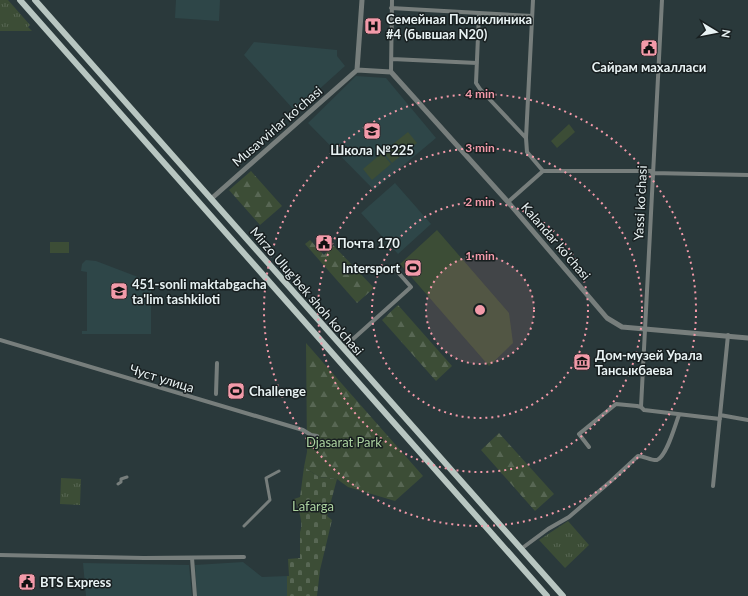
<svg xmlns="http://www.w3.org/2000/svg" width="748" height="596" viewBox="0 0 748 596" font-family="Lato,sans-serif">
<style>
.built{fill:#2e4648}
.grass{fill:url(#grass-tufts)}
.forest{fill:url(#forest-firs)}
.cemetery{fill:url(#cemetery-stones)}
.pitch{fill:#3c4d36}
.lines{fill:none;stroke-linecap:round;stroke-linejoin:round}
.pedestrian{stroke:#777e7c;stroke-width:3}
.minor{stroke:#777e7c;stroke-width:4}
.tertiary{stroke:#777e7c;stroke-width:5}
.primary{stroke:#b8c6c1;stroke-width:6}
.ring{fill:none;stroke:#f39aa9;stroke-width:2;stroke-dasharray:2 4}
.labels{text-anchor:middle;stroke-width:3;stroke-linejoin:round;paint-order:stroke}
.poi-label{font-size:13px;font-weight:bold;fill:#e8f2f3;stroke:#181f20;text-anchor:start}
.street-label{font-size:13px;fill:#e8f2f3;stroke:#181f20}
.park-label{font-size:13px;fill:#abd19f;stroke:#181f20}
.centre{fill:#f39aa9;stroke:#181f20;stroke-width:2}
.ring-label{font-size:12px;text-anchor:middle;font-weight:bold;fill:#f39aa9;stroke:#181f20;stroke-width:3;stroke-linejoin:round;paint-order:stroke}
</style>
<defs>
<pattern id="grass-tufts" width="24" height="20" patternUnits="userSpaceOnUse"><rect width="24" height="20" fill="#3c4d36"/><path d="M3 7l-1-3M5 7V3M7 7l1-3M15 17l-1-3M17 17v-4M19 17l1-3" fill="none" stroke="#586754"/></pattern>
<pattern id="forest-firs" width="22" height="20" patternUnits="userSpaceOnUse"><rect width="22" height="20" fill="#3c4d36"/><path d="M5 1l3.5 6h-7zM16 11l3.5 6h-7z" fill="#586754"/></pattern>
<pattern id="cemetery-stones" width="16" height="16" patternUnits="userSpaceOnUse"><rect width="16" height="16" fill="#3c4d36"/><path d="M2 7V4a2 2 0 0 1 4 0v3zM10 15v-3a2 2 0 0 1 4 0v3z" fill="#586754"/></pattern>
</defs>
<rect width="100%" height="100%" fill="#2a393b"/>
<!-- built -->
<path class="built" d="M176 0H220L219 21 175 18Z
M254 42 337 50V56L345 66 295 111 244 55Z
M356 76 386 78 436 138 374 190 308 123Z
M395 183 431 224 398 254 361 213Z
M86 260 96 261 151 282V334H82V331H87V272L81 271 82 264Z
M243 562 262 577 287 576V596H197L195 565Z
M83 563 189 565 192 596H86Z"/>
<!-- grass -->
<path class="grass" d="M0 0H8L30 25 28 27 32 31H0Z
M61 478 81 479 80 505 60 504Z
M568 521 589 545 565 568 539 540Z"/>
<!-- forest -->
<path class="forest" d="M251 171 282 206 260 225 229 190Z
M310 240 324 255 333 245 374 288 357 303 305 244Z
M398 305 452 366 436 381 382 320Z
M306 343 423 476 395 501 348 487 337 479 319 477 304 467 307 452Z
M499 433 554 494 535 511 481 450Z"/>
<!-- cemetery -->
<path class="cemetery" d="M304 467 319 477 337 479 327 516 332 520 320 570 317 596H287V576H289L288 559 300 558V532C304 523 298 507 294 499L300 497Z"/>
<!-- pitch -->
<path class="pitch" d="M569 124 575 132 557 148 551 141Z
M408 132 417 143 392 163 383 152Z
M382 153 391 164 372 180 363 169Z
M437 230 509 313 513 343 489 366 400 264Z
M50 242H69V253H50Z"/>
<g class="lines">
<!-- pedestrian -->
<path class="pedestrian" d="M118 484 121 482V479L127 477
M244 526 270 500 266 478 279 471"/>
<!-- minor -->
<path class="minor" d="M533 0 526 138 527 152 543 171
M391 8 532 16
M479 13 476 83 480 89 526 138
M392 59 477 63
M391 72 392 0
M543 171H652
M652 173 748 175
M508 202 543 171
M0 340 303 430 311 435 317 436
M343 348 411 287 396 270
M216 394 217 363
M641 407 662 0
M720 415 748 420
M589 447 579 434 616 404 637 406 641 407 644 410 720 419
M713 486 728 335
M521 549 548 529 569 517 611 481 638 456C644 456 652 461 657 460 667 456 675 425 679 415
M0 555 144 558 244 557
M192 558 195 596"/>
<!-- tertiary -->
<path class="tertiary" d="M357 70 391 72 508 202 607 318 622 327 748 338
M357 70 362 0
M211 199 357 70"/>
<!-- primary -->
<path class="primary" d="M20 0 547 596
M35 0 563 596"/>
</g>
<!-- distance rings -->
<circle cx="480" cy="310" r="54" fill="#f39aa9" fill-opacity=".12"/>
<g class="ring">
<circle cx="480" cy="310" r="54"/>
<circle cx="480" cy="310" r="108"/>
<circle cx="480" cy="310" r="162"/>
<circle cx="480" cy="310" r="216"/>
</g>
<!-- icons -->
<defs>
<symbol id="hospital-square" viewBox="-11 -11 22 22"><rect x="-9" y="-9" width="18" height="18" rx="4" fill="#f39aa9" stroke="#181f20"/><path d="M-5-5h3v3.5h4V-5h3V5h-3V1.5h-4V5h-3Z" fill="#111"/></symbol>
<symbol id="civic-square" viewBox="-11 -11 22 22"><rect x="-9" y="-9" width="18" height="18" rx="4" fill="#f39aa9" stroke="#181f20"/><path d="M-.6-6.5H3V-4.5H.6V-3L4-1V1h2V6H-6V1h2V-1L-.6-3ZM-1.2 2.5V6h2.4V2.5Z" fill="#111"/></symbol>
<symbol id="school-square" viewBox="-11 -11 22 22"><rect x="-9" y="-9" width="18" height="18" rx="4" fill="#f39aa9" stroke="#181f20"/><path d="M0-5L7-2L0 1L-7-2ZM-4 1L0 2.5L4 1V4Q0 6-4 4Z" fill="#111"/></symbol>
<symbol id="stadium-square" viewBox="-11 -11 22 22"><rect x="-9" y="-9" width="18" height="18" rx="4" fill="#f39aa9" stroke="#181f20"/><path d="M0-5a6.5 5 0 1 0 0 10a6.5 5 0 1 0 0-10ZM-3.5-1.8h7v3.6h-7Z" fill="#111"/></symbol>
<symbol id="museum-square" viewBox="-11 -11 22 22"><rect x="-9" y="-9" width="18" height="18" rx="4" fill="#f39aa9" stroke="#181f20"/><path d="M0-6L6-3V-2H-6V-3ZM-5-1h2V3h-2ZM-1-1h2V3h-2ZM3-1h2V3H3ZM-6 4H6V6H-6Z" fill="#111"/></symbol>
</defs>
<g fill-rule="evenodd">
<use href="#hospital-square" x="363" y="16" width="20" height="20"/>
<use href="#civic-square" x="639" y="38" width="20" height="20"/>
<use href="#school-square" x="362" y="121" width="20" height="20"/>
<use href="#civic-square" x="314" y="233" width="20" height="20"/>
<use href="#stadium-square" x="403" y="258" width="20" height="20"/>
<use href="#school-square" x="109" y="281" width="20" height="20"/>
<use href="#museum-square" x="572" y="352" width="20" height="20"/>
<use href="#stadium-square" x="226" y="381" width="20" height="20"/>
<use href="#civic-square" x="17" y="572" width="20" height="20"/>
</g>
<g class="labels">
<!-- poi labels -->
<g class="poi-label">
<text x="386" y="24">Семейная Поликлиника<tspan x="386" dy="15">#4 (бывшая N20)</tspan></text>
<text x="649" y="72" text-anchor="middle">Сайрам махалласи</text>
<text x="372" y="155" text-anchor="middle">Школа №225</text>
<text x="337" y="248">Почта 170</text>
<text x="400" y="273" text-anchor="end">Intersport</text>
<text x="132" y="289">451-sonli maktabgacha<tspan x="132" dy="15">ta'lim tashkiloti</tspan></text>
<text x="595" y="360">Дом-музей Урала<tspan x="595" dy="15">Тансыкбаева</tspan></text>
<text x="249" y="396">Challenge</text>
<text x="40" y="587">BTS Express</text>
</g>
<!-- street labels -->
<g class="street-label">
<text transform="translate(277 126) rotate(-41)" y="5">Musavvirlar ko'chasi</text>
<text transform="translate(640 203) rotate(-87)" y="5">Yassi ko'chasi</text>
<text transform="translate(556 241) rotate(49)" y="5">Kalandar ko'chasi</text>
<text transform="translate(307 291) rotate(49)" y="5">Mirzo Ulug'bek shoh ko'chasi</text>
<text transform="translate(162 378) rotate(17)" y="5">Чуст улица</text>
</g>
<!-- park labels -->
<g class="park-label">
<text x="344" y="447">Djasarat Park</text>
<text x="313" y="511">Lafarga</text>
</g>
</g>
<circle cx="480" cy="310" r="6" class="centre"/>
<g class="ring-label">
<text x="480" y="98">4 min</text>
<text x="480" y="152">3 min</text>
<text x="480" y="206">2 min</text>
<text x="480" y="260">1 min</text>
</g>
<!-- north arrow -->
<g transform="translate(716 32) rotate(100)" stroke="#181f20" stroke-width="3" paint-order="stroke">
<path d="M0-3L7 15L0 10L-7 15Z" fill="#e8f2f3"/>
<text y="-6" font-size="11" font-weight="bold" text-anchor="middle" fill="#e8f2f3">N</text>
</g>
</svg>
